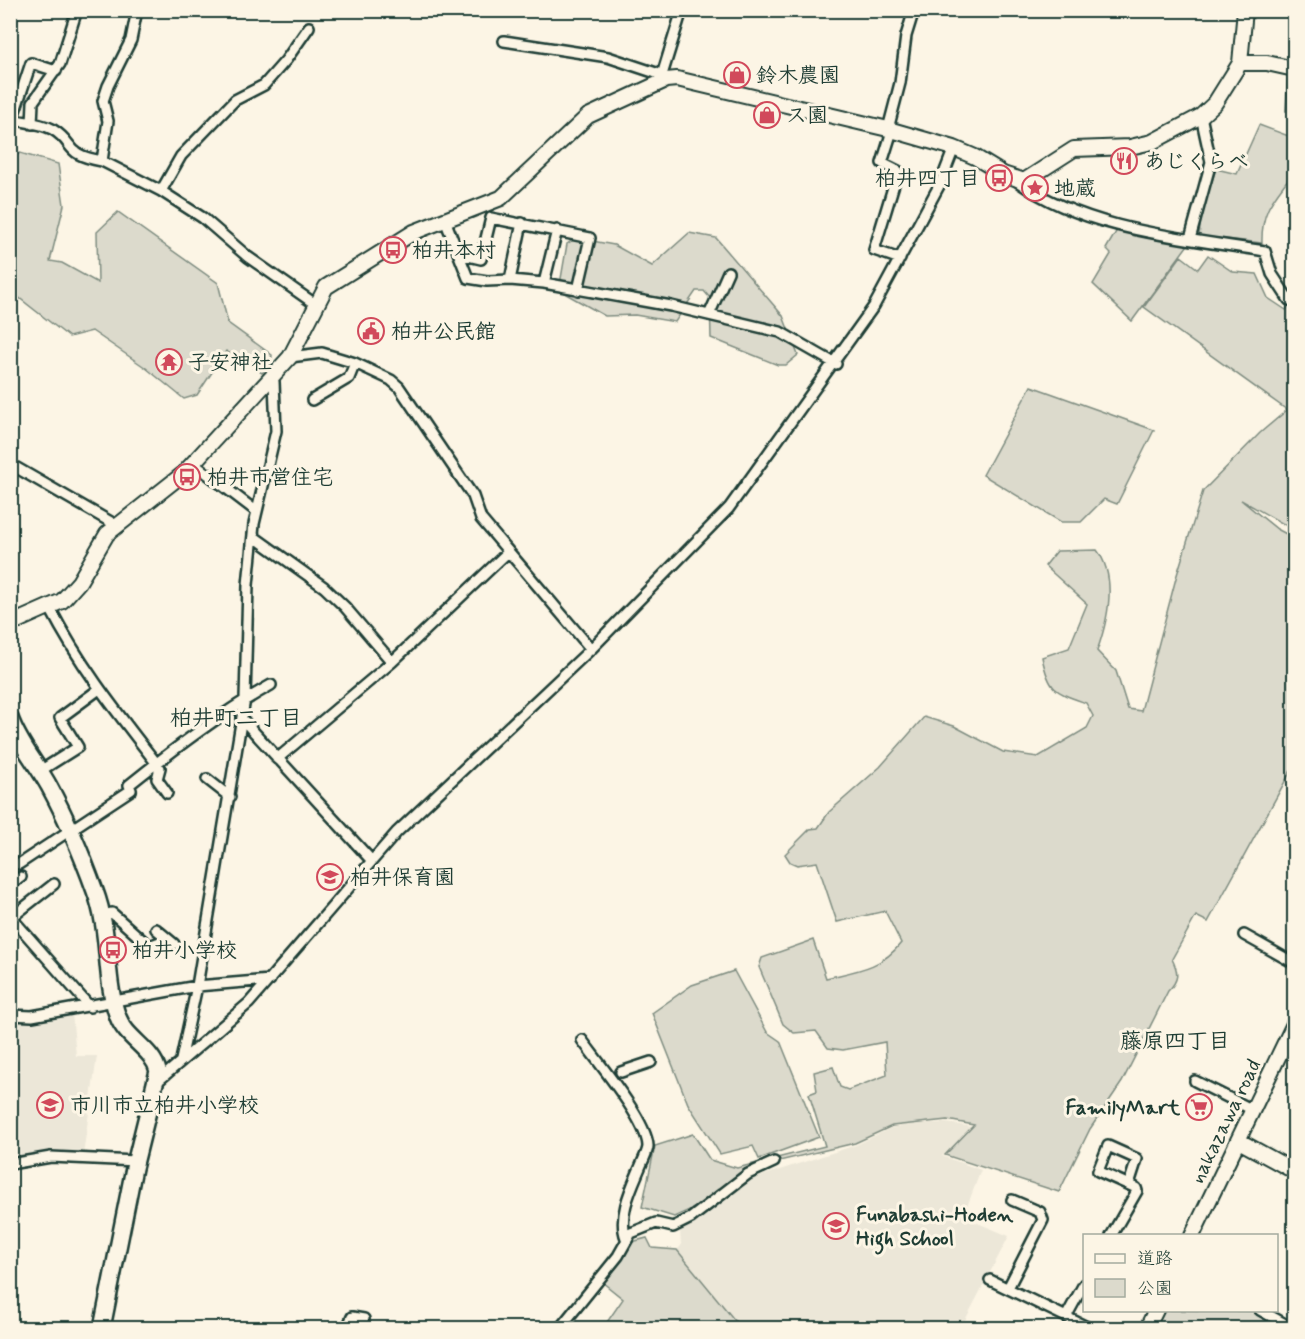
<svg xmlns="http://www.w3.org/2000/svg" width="1305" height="1339" viewBox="0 0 1305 1339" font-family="Mynerve,'Klee One',sans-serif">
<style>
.built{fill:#ece7d8}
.green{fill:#dcdacc;stroke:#7e8c80;stroke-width:1.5}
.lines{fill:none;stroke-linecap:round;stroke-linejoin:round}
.stream{stroke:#758479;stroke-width:2}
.street-casing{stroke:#1f3d34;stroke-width:14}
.secondary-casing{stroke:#1f3d34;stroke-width:18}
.primary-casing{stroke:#1f3d34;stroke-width:20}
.street{stroke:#fcf5e5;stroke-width:9}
.secondary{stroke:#fcf5e5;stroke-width:14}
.primary{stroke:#fcf5e5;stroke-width:15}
.labels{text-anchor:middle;stroke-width:6;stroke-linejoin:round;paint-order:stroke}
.poi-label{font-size:21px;font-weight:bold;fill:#1f3d34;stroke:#fcf5e5;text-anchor:start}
.street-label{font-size:21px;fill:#1f3d34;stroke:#fcf5e5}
.neighbourhood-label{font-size:22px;font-weight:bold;fill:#1f3d34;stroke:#fcf5e5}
</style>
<rect width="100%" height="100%" fill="#fcf5e5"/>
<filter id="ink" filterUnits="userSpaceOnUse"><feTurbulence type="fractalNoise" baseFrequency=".0167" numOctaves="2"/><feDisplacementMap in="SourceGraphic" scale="12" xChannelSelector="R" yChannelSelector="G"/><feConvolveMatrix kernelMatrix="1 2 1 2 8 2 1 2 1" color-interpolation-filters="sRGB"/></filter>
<g filter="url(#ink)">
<!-- built -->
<path class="built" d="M72 1013 76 1056H97L83 1155 11 1161V1019Z
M918 1123H946L974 1127 942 1156 981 1170 963 1217 1009 1236 961 1328H921L892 1323 884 1328H741L677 1250 681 1246 680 1229 696 1222 707 1210 752 1179 856 1145 891 1128Z"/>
<!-- green -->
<path class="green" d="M1259 125 1294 138V171C1275 198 1261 208 1262 243L1199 236 1202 211 1216 169 1237 174Z
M20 153 58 164 64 205 50 261 62 263 98 283 97 232 118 212 218 283 228 323 272 355 271 364 262 373 226 351 197 395 184 399 146 368 92 331 69 337 18 297 11 302V160Z
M1117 230 1190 242 1132 321 1093 284 1111 254 1106 249Z
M689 233 716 238 783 316 798 355 786 365H778L711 338 710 298 704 291H696L675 322 635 315 605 316 559 290 567 244 576 238 614 245 652 266Z
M1208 255 1233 272 1257 274 1268 298 1286 310 1289 304 1294 311V530L1241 500 1277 529 1294 538V641L1288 658 1294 661V765L1208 922 1196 916 1172 959C1179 973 1179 980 1168 991L1122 1082 1090 1129 1059 1192 945 1155 974 1125 947 1120 892 1126 855 1143 754 1167 696 1207 674 1217 642 1207 655 1146 693 1134 710 1160 737 1168 825 1146 809 1094 817 1091 814 1072 833 1067 840 1087 848 1090 887 1075 885 1042 843 1050 828 1048 816 1031 794 1033 783 1024 759 967 762 958 813 940 826 978C855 971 881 969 901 943L885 911 837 922 817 862 797 865 790 862 785 854 810 829 818 828 829 812 880 767 924 717 954 726 1003 752 1038 757 1087 728 1093 716 1086 703C1055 692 1049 691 1042 657L1069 648 1087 604 1045 566 1057 551 1097 550C1118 578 1108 620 1097 651L1116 671 1128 709 1141 711 1176 578 1203 491 1260 433 1287 410 1144 307 1181 256 1198 269Z
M1031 386 1154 430 1117 504 1104 499 1081 522H1061L983 475Z
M734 971 767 1032 780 1041 819 1137 759 1159 753 1146 720 1154 688 1104 652 1013 692 985Z
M647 1238 652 1248 677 1250 741 1328H603L623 1299 602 1282 619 1264 628 1243Z
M1165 1310 1253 1311 1285 1328H1156Z"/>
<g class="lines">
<!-- stream -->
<path class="stream" d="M1286 111 1288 74"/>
<defs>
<path id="street" d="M137 10 131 40 108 86 103 101 108 121 102 161 161 191 203 218 248 257 315 304
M504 41 608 57 662 75 666 80
M662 75 682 10
M10 119C24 122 41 123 52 129 77 144 62 154 102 161
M12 120 31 63 56 71
M32 124 33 102 60 64 77 10
M888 129 900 83 906 36 914 10
M892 131 882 163 898 171 874 250 900 259
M1017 181C1087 231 1184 238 1265 251L1272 274 1289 300
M161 191 181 156 235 100 264 85 286 60 309 27
M445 220 468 278 487 281 510 280 544 283 671 306 780 332 836 364
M1190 239 1211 162 1201 116
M460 254 481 259 491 218 590 238 578 290
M510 280 522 223
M544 283 557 230
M709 315 728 272
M290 357 322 353 355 363 391 380 399 387 473 496 481 519 591 649
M312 400 349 378 355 363
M193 463 256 511
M10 464 116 525
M253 536 324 587 345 607 392 662 277 759
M50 608C81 668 119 715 160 768L157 779 167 793
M392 662 507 553
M242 719 372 861
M40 771 78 747 60 718 98 690
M207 779 230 797
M19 864 131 790 129 785C174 749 221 713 271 685
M10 885 21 877
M103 915 112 913 149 946 168 939
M10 916 90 1007
M12 917 54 884
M156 929 174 944
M1244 935 1294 963
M10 1015 32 1016 197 986 270 980
M582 1040C598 1062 647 1121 648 1146 648 1151 644 1158 642 1163 633 1185 617 1215 626 1238
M181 1060 197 986 245 699 248 585 254 524 276 431 274 382 271 375
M621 1072 651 1062
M1195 1081 1253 1110
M157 1082 249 1003 397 832 591 649 729 508 874 306 940 184 954 148
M10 1164 51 1157 136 1161
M1111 1236 1137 1191 1136 1188 1098 1171 1108 1146 1137 1159 1129 1184
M990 1280 1089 1328
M1008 1288 1043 1220 1040 1212 1012 1200
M1260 1310 1292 1328
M1066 1317 1084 1284
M347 1328 352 1317 364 1319
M560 1328 618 1256 631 1233 656 1223 673 1227 691 1218 748 1174 774 1162"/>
<path id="secondary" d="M1240 63H1267L1294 69
M10 624 62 601 79 582 107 534 183 474 290 357 326 287 414 232 501 198 588 116 666 80 677 79 888 129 954 148 975 157 1003 174 1024 181 1074 149 1130 147 1152 142 1201 116 1215 103 1240 63 1245 10
M1239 1141 1294 1171
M1192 1236 1294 1024
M1147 1328 1156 1310"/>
<path id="primary" d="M10 718C18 742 37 764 49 786 67 819 82 855 95 891 111 933 104 979 118 1017 126 1039 153 1049 158 1071L134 1168 102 1328"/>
</defs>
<!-- street casing -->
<use href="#street" class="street-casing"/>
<!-- secondary casing -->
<use href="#secondary" class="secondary-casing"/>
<!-- primary casing -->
<use href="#primary" class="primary-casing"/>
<!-- street -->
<use href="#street" class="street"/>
<!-- secondary -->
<use href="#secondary" class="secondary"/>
<!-- primary -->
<use href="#primary" class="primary"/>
</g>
</g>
<!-- icons -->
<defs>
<symbol id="shop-ring" viewBox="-11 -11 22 22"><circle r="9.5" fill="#fcf5e5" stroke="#d1495b" stroke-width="1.5"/><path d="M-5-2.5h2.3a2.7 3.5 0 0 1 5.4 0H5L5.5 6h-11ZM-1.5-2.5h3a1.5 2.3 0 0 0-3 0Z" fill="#d1495b"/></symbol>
<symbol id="restaurant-ring" viewBox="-11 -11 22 22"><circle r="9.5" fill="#fcf5e5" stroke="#d1495b" stroke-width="1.5"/><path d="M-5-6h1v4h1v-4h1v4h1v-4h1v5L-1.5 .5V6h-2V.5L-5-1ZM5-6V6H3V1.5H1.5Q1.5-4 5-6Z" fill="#d1495b"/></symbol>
<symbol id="bus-ring" viewBox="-11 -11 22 22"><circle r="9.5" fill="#fcf5e5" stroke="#d1495b" stroke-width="1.5"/><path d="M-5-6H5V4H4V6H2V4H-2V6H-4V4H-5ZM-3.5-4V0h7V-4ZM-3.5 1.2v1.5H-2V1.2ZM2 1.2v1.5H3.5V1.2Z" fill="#d1495b"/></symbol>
<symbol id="sight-ring" viewBox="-11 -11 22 22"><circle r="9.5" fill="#fcf5e5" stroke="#d1495b" stroke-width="1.5"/><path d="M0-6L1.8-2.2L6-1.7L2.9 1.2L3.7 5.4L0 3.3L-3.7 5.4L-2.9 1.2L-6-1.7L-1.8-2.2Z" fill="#d1495b"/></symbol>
<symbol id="civic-ring" viewBox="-11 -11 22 22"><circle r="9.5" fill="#fcf5e5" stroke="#d1495b" stroke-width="1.5"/><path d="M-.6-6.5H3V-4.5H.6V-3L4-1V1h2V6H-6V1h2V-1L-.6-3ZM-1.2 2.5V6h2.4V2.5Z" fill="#d1495b"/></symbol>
<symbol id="temple-ring" viewBox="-11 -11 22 22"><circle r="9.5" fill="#fcf5e5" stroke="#d1495b" stroke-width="1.5"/><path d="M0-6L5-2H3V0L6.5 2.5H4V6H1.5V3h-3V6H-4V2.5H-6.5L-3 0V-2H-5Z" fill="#d1495b"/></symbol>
<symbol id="school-ring" viewBox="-11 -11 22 22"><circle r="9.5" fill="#fcf5e5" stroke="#d1495b" stroke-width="1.5"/><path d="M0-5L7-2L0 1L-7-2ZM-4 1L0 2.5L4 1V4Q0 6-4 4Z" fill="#d1495b"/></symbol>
<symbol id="supermarket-ring" viewBox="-11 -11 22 22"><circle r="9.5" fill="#fcf5e5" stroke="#d1495b" stroke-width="1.5"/><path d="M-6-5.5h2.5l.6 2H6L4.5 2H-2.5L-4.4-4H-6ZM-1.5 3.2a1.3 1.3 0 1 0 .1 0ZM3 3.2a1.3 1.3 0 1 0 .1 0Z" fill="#d1495b"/></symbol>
</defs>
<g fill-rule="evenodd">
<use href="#shop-ring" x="722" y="60" width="30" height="30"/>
<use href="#shop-ring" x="752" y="100" width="30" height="30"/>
<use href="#restaurant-ring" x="1109" y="146" width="30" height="30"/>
<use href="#bus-ring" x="984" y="163" width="30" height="30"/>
<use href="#sight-ring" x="1020" y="173" width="30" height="30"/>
<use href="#bus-ring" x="378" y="235" width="30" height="30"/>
<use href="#civic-ring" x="356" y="316" width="30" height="30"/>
<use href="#temple-ring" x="154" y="347" width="30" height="30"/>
<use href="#bus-ring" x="172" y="462" width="30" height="30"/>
<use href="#school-ring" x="315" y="862" width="30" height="30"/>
<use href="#bus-ring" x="98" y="935" width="30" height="30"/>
<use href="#school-ring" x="35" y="1090" width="30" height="30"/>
<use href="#supermarket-ring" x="1184" y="1092" width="30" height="30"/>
<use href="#school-ring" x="821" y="1211" width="30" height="30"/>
</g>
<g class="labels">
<!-- poi labels -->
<g class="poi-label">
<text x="756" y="82">鈴木農園</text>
<text x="786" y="122">ス園</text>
<text x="1144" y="168">あじくらべ</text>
<text x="980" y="185" text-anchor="end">柏井四丁目</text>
<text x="1054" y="195">地蔵</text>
<text x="412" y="257">柏井本村</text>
<text x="391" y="338">柏井公民館</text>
<text x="188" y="369">子安神社</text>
<text x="207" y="484">柏井市営住宅</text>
<text x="350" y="884">柏井保育園</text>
<text x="132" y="957">柏井小学校</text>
<text x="70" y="1112">市川市立柏井小学校</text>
<text x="1180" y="1114" text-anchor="end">FamilyMart</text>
<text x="856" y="1221">Funabashi-Hoden<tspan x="856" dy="24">High School</tspan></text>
</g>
<!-- street labels -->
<g class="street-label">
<text transform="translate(1225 1121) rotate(-64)" y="7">nakazawa road</text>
</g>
<!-- neighbourhood labels -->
<g class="neighbourhood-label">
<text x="236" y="725">柏井町二丁目</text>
<text x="1175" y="1048">藤原四丁目</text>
</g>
</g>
<!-- margin -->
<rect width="1305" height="1339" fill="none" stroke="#fcf5e5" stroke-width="36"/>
<rect x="18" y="18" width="1269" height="1303" fill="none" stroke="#1f3d34" stroke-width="2" filter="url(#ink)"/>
<!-- legend -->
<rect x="1083" y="1234" width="195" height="78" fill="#fcf5e5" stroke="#a4ab9e" stroke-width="1.5"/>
<rect x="1095" y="1254" width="30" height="9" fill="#fcf5e5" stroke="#a4ab9e" stroke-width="1.5"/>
<text x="1137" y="1264" font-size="18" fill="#1f3d34">道路</text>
<rect x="1095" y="1279" width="30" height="18" fill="#dcdacc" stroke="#a4ab9e" stroke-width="1.5"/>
<text x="1137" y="1294" font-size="18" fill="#1f3d34">公園</text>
</svg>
